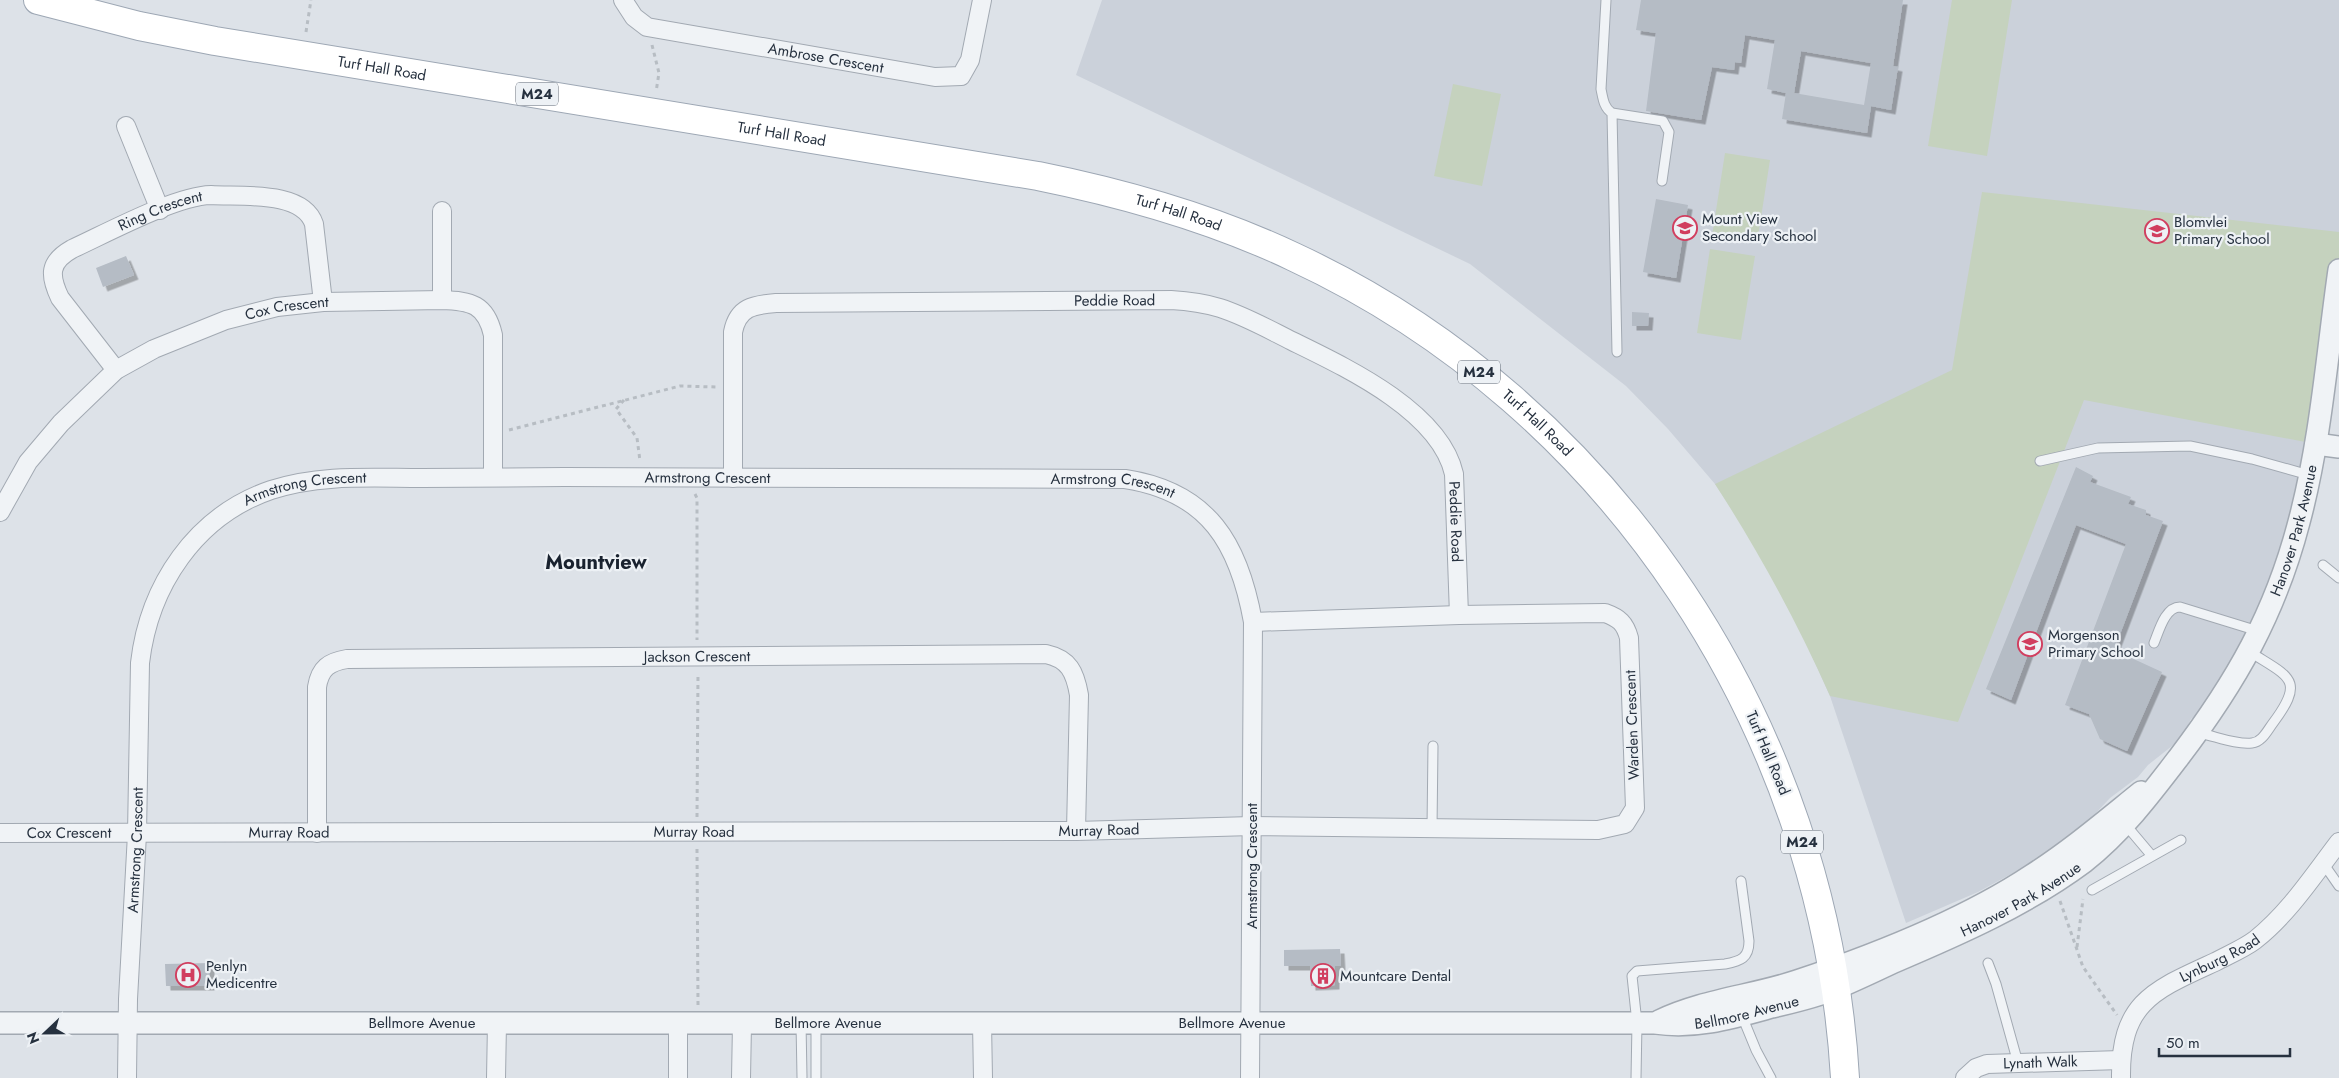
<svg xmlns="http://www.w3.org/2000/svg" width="2339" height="1078" viewBox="0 0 2339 1078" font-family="Jost,sans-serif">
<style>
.built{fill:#cbd1da}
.green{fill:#c5d2be}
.building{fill:#b5bcc5;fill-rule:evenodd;filter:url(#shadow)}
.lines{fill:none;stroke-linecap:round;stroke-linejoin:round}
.service-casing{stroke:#a2a9b2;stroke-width:11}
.minor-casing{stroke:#a2a9b2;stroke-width:20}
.tertiary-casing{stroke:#a2a9b2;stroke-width:24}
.primary-casing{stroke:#9da7b4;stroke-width:30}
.path{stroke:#b7bdc3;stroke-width:3;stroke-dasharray:4 4;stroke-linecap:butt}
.service{stroke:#f0f3f6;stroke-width:9}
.minor{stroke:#f0f3f6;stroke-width:18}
.tertiary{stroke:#f0f3f6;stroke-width:21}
.primary{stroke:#fff;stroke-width:28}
.labels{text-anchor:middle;stroke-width:4.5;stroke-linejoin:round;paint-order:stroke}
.shield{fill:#edf1f5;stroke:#626b76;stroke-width:1}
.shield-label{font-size:14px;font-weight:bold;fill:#26313f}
.street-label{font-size:15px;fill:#26313f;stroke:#edf1f5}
.poi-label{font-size:15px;fill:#26313f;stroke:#edf1f5;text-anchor:start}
.district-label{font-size:20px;font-weight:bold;fill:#19222f;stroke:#edf1f5}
</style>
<defs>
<filter id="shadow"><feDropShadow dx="4.5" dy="4.5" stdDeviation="0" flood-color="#0004"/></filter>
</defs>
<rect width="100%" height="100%" fill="#dde2e8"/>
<!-- built -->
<path class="built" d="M1102 0H2339V270L2284 574 2210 704 2191 719 2184 734 2172 746 2148 765 2138 777 2110 798 2079 831 2046 855 1978 892 1906 923 1830 696 1803 636 1750 537 1715 484 1668 429 1626 386 1470 264 1076 75Z"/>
<!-- green -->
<path class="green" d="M1952 0H2012L1987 156 1928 146Z
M1453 84 1501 94 1482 186 1434 176Z
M1725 153 1770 160 1757 243 1712 236Z
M1982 192 2339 232V271L2316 444 2084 400 1958 722 1830 696C1797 622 1759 552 1715 484L1952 370Z
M1710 249 1755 256 1741 340 1697 333Z"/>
<!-- building -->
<path class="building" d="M1641 0H1903L1893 66 1898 67 1891 110 1871 106 1867 133 1782 119 1786 93 1767 89 1775 40 1745 35 1741 63 1735 62 1734 70 1712 67 1701 120 1646 111 1656 33 1636 30ZM1801 51 1871 63 1864 105 1794 93Z
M1656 199 1688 205 1676 278 1643 272Z
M126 256 134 275 103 287 96 268Z
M1632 312 1649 313 1648 326H1632Z
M2076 467 2093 476 2090 482 2131 497 2128 504 2146 510V515L2163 521 2114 650 2162 672 2127 751 2100 739 2089 714 2065 705 2126 544 2076 525 2011 700 1986 689Z
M1340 949 1341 966H1335V985L1311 986 1310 966H1284V950Z
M210 963V986H166L165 964Z"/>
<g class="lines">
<defs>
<path id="service" d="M1606 0 1601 89C1603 99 1604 108 1612 113L1663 121 1669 132 1662 181
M1612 113 1617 352
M2040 461 2098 448 2190 446 2252 459 2309 475
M2323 565 2339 578
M2154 643C2159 631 2165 607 2180 607L2258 631
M2199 733C2215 736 2236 745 2252 743 2262 742 2267 731 2273 723 2306 679 2289 677 2250 652
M2125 824 2152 856
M1432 828 1433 746
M2323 863 2339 886
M2092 890 2181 840
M1988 963 1996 984 2018 1063
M1742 1016 1756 1050 1771 1078
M801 1023 802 1077
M816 1023V1078
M1636 1078 1637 1023 1632 976 1637 971 1725 964C1741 961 1749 958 1749 941L1741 881"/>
<g id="minor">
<path id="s1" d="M623 0 634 17 647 27 935 77 961 76 970 60 982 0"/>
<path d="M126 126 160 210"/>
<path d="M442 300V211"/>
<path id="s2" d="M116 370 60 298C49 275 49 262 72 249 107 233 175 196 211 195 241 197 303 190 314 224L323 302"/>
<path id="s3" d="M733 478V332C738 307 753 305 776 303L1171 300C1188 301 1204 303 1220 308 1245 316 1268 329 1292 341 1345 367 1440 411 1454 474L1459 615"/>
<path id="s4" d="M0 512 28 462 61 423 116 370 154 349 226 320 277 307 323 302 442 300C471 301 486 304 493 335V476"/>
<path id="s5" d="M0 833 1076 831 1252 826 1598 830 1625 824 1635 808 1629 638C1625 623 1619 618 1605 613L1459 615 1253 622"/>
<path id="s6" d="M317 833V687C320 668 329 662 347 659L1046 654C1069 659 1075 672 1079 695L1076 831"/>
<path d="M982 1023 983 1078"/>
<path id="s7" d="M127 1078 128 999 137 834 140 663C149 586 195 516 271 490 320 474 371 478 422 478 469 478 516 477 564 477 751 478 938 479 1125 479 1209 492 1239 544 1253 622L1250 1078"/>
<path d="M496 1078 497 1023"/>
<path d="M678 1078V1024"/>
<path d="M741 1078 742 1024"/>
<path id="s8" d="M1965 1078 1976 1068 1987 1064 2121 1060"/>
<path id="s9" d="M2121 1078C2120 1002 2154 990 2215 962 2228 955 2243 949 2255 940 2289 913 2313 876 2339 842"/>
</g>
<g id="tertiary">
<path d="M2316 444 2339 447"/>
<path d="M1659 1021C1702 1000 1752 996 1797 981 1875 955 1964 920 2032 875 2071 850 2105 821 2141 792"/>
<path id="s10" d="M0 1023H1655C1696 1029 1732 1018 1772 1007 1793 1002 1816 997 1837 988 1856 980 1875 971 1894 962 1960 934 2026 905 2084 862 2122 832 2150 795 2179 757 2236 682 2275 614 2299 522 2321 440 2327 354 2339 270"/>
</g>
<g id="primary">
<path id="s11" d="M38 0 139 26 215 41 1038 176C1127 194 1212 218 1294 257 1613 405 1825 729 1845 1078"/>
</g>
</defs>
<!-- service casing -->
<use href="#service" class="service-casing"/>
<!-- minor casing -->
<use href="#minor" class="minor-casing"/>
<!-- tertiary casing -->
<use href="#tertiary" class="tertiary-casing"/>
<!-- primary casing -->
<use href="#primary" class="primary-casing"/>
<!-- path -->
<path class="path" d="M306 32 311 0
M652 45 659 73 656 92
M624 400 616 409 637 438 640 461
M509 430 680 386 717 387
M695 494 697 498V640
M697 817 698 673
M697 849 698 1005
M2060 901 2083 967 2117 1015
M2077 947 2083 899"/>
<!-- service -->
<use href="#service" class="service"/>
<!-- minor -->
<use href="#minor" class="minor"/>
<!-- tertiary -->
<use href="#tertiary" class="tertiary"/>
<!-- primary -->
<use href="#primary" class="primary"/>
</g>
<!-- icons -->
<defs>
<symbol id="school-ring" viewBox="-11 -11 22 22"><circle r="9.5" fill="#edf1f5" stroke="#d13e5f" stroke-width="1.5"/><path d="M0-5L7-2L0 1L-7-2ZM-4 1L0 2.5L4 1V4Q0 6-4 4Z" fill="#d13e5f"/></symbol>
<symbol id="hospital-ring" viewBox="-11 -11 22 22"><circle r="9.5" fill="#edf1f5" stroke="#d13e5f" stroke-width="1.5"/><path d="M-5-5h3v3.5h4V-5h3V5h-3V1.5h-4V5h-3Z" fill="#d13e5f"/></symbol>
<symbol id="building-ring" viewBox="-11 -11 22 22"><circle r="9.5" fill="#edf1f5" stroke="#d13e5f" stroke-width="1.5"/><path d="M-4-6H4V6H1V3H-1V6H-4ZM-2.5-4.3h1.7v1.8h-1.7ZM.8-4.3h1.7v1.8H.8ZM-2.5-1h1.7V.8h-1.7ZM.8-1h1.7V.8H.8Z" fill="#d13e5f"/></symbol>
</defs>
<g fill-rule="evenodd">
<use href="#school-ring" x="1671" y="214" width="28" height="28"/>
<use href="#school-ring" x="2143" y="217" width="28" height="28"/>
<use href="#school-ring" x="2016" y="630" width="28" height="28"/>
<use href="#hospital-ring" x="174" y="961" width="28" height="28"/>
<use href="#building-ring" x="1309" y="962" width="28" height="28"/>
</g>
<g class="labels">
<!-- shield labels -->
<g class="shield">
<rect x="516" y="82.5" width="42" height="23" rx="4"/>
<rect x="1458" y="360.5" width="42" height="23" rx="4"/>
<rect x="1781" y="830.5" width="42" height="23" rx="4"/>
</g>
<g class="shield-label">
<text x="537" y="99">M24</text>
<text x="1479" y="377">M24</text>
<text x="1802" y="847">M24</text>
</g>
<!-- street labels -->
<g class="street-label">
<text dy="5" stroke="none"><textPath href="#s1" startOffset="218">Ambrose Crescent</textPath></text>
<text dy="5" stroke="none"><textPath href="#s11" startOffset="351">Turf Hall Road</textPath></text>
<text dy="5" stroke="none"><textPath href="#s11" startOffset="756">Turf Hall Road</textPath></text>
<text dy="5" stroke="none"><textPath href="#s11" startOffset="1161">Turf Hall Road</textPath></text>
<text dy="5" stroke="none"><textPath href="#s2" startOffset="246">Ring Crescent</textPath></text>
<text dy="5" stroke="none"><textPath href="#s3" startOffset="542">Peddie Road</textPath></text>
<text dy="5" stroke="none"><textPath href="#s4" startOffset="368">Cox Crescent</textPath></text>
<text dy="5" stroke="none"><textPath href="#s11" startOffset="1581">Turf Hall Road</textPath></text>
<text dy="5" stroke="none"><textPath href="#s7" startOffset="1082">Armstrong Crescent</textPath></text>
<text dy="5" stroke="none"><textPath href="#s7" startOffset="1488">Armstrong Crescent</textPath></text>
<text dy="5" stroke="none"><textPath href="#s7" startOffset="678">Armstrong Crescent</textPath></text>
<text dy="5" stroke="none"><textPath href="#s3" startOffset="991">Peddie Road</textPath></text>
<text dy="5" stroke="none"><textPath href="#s10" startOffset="2518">Hanover Park Avenue</textPath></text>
<text dy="5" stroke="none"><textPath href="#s6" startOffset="541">Jackson Crescent</textPath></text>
<text transform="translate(1632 725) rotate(-92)" y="5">Warden Crescent</text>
<text transform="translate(1768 753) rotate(67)" y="5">Turf Hall Road</text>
<text dy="5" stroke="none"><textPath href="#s5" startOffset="1099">Murray Road</textPath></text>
<text dy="5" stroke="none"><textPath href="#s5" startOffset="289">Murray Road</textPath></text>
<text dy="5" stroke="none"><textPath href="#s5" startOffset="694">Murray Road</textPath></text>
<text dy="5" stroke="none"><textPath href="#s5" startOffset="69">Cox Crescent</textPath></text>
<text dy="5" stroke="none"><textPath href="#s7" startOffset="228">Armstrong Crescent</textPath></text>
<text transform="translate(1252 866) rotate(-90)" y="5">Armstrong Crescent</text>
<text dy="5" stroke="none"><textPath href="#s10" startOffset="2046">Hanover Park Avenue</textPath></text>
<text dy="5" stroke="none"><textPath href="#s9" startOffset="169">Lynburg Road</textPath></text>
<text dy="5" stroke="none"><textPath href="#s10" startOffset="1748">Bellmore Avenue</textPath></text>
<text dy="5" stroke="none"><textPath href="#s10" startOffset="422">Bellmore Avenue</textPath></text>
<text dy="5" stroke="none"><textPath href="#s10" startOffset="828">Bellmore Avenue</textPath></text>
<text dy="5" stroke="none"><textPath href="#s10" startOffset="1232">Bellmore Avenue</textPath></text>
<text dy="5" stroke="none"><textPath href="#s8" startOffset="80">Lynath Walk</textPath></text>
</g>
<!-- poi labels -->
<g class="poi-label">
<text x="1702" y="224">Mount View<tspan x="1702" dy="17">Secondary School</tspan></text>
<text x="2174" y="227">Blomvlei<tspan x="2174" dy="17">Primary School</tspan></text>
<text x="2048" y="640">Morgenson<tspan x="2048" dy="17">Primary School</tspan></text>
<text x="206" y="971">Penlyn<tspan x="206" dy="17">Medicentre</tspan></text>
<text x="1340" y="981">Mountcare Dental</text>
</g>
<!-- district labels -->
<g class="district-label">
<text x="596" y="569">Mountview</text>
</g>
</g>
<!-- north arrow -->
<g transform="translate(45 1033) rotate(248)" stroke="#edf1f5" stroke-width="4" paint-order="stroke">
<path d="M0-4L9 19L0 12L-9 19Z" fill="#26313f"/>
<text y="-8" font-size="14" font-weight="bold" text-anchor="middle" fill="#26313f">N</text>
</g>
<!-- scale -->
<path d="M2159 1048v8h131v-8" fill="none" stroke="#26313f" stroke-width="2.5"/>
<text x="2166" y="1048" font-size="15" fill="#26313f" stroke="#edf1f5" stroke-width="4" paint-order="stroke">50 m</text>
</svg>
